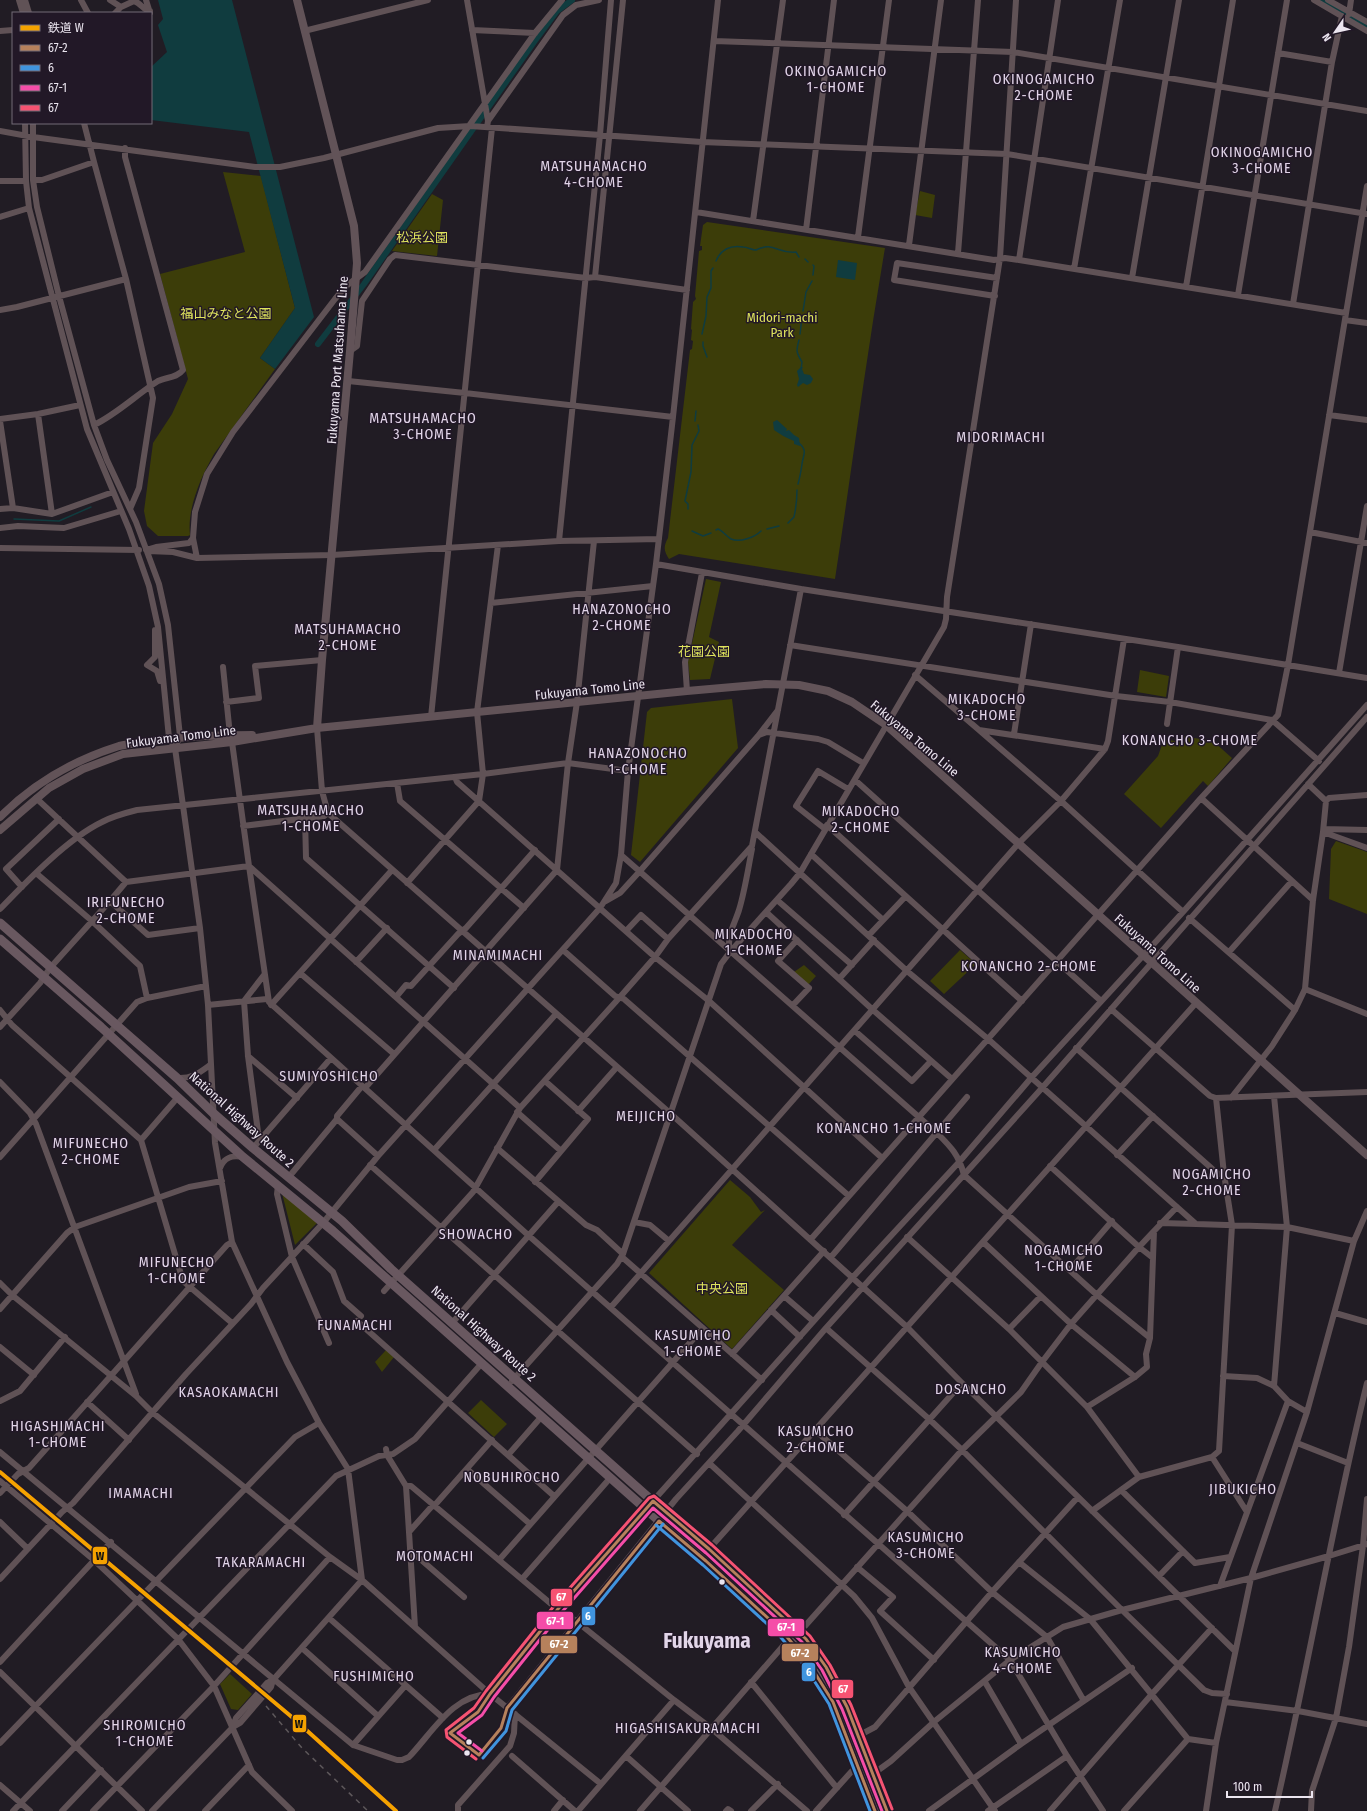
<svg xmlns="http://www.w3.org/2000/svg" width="1367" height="1811" viewBox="0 0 1367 1811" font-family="'Fira Sans Condensed','Noto Sans JP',sans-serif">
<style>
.green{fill:#3c3d09}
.water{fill:#103c3f}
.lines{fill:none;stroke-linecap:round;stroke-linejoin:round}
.stream{stroke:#103c3f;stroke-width:1.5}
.canal{stroke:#103c3f;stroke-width:6}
.minor{stroke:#605256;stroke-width:6}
.major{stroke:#625358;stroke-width:8}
.highway{stroke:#695860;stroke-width:9}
.rail{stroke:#5e585b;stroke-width:1.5;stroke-dasharray:5 5;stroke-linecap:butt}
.bus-1-casing{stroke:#221827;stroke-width:6}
.bus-2-casing{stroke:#221827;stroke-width:6}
.bus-3-casing{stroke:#221827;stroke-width:6}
.bus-4-casing{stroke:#221827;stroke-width:6}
.bus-1{stroke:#b6815c;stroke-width:3}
.bus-2{stroke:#4094de;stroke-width:3}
.bus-3{stroke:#f54da8;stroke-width:3}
.bus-4{stroke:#f65372;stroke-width:3}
.rail-1-casing{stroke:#221827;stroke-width:7}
.rail-1{stroke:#f5a200;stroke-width:4}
.bus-dot{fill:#ebe5ef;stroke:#221827;stroke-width:1.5}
.labels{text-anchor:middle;stroke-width:3;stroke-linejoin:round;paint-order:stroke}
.park-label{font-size:13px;fill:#dee35d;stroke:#221827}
.street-label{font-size:13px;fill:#ebe5ef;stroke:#221827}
.neighbourhood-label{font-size:14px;letter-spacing:1px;fill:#e2d5e9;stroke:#221827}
.town-label{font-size:21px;font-weight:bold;fill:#e2d5e9;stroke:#221827}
.line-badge{stroke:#221827;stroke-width:1.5}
.badge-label{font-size:11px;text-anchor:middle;font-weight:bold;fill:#fff}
.pale-badge-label{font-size:11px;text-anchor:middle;font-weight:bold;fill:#111}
</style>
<rect width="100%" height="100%" fill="#211c24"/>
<!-- green -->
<path class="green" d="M223 172 261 176 295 308 260 358 275 369 214 454C201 477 187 508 190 535L188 536H158L147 526 144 511 153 443 172 414 188 379 160 274 245 252Z
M920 191 935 195 932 218 915 215Z
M432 194 443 200 437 256 392 251Z
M707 222 885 248C866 358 852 468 835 579L679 554 669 559C664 551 663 547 668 538L690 350 692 349 693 341 691 340 692 330 691 329 693 302 696 299 695 296 699 251 702 250V246H700L703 225Z
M706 579 721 582 709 637 719 642 710 679 690 680 688 662Z
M1140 670 1169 676 1166 697 1137 692Z
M732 699 738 748 640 862 631 855 647 712 651 708Z
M1182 736 1213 741 1232 758 1208 786 1203 781 1161 828 1124 794 1158 756 1164 739 1180 742Z
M1336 841 1367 852V914L1329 899 1331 849Z
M960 950 976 964 944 994 930 981Z
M804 965 816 976 808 985 794 972Z
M730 1180 750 1197 761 1212 765 1210 732 1245 784 1290 732 1349 649 1273Z
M282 1193 317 1223 295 1245Z
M386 1350 394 1357 382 1372 375 1362Z
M481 1400 507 1424 494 1437 468 1413Z
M230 1674 252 1694 238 1710 231 1709 220 1684Z"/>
<!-- water -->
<path class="water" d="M158 0H232L314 317 275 369 260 358 295 308 249 132 151 120V67L167 52 158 25 163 19Z
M838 260 857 263 855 280 836 277Z
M801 367H803L802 369 804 374 810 375 813 379 811 383 807 385 803 383 798 387 797 385 799 379 797 371Z
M777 420 787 429 786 431 789 430 794 435 799 438 800 446 794 444V441C786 438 780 434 774 430L773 422Z"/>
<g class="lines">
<!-- stream -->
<path class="stream" d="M805 259 808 262
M716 261C721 249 730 245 743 247 748 247 751 250 756 250 774 241 777 254 796 252L799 257
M813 275 814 266 813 265
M803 311 806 292 812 281
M702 334 706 316 707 297 711 288V271L713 268
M800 334 802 317
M799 340C796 351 796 352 802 362L801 369
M703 342V346L707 357
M695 421 696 411
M798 484C800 477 801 471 802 464 803 455 808 451 799 443
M688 509V504L685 501 691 472 692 445 699 431 698 425
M14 519 59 521 91 507
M788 523 794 517C796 508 797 500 797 490
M767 529 779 526
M716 530 718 529C723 531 726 536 731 539 740 543 755 537 761 531
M692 531 703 536 711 533"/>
<!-- canal -->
<path class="canal" d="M1322 0 1367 27
M318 344 364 284 534 42 557 11 572 0"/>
<!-- minor -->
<path class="minor" d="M19 0 23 13
M25 0 29 13
M81 0 88 13
M110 0 121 7
M146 0 150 13
M467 0 488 121
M1314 0 1367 31
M1328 0 1367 22
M115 13 121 7 134 1C141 3 143 10 150 11
M1349 14 1351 0
M472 30 535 33
M0 31 13 30
M304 31 428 0
M714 41 1013 52 1367 111
M1278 53 1332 62
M25 123 26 181 29 208 87 429 129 529 149 586 158 627 169 738 175 748 200 928 208 1005 215 1143 232 1242 287 1362 319 1423 348 1469 362 1580 273 1680 271 1687 240 1723 233 1727 152 1811
M33 123V180L37 207 59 296 94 425 107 460 136 522 159 584 168 625 180 736 175 748
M487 127 488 121 563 15 576 5 599 0
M0 131 33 137 255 167H280L324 158 438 128 470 126 702 142 1007 154 1367 214
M94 162 126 279 153 398 139 488 130 509
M33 180H42L94 162 84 123
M0 181H26
M696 212 994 260 1005 258 1019 260 1346 313
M0 217 29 208
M753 221 783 0
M806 230 834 0
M858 237 889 0
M909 245 941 0
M958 253 978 0
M1019 260 1058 0
M1074 269 1120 0
M595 277 623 0
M1132 278 1179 0
M1186 287 1233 0
M1238 295 1287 0
M995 296 894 280 897 263 997 278
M1293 304 1332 62 1342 16
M0 310 17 307 126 279
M1345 320 1367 323
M350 351 357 346 362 301 390 259 395 255 586 278 595 277 687 290
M348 381 465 393 673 417
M38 414 52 514
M1329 415 1367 420
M0 419 38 414 80 405
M0 421 13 508
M94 425C117 414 136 395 158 381 166 377 177 378 183 370L125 157V148
M0 509 13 508 52 514 113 492
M0 528 18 526 64 528 121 511
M1310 532 1367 543
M193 538 197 558
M559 541 600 135 611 0
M0 548 139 550
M146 550 156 547 189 543 193 538 195 512 207 474 233 432 335 299 346 286 365 272 535 33 562 0
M148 551 173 552 197 558 332 555 559 541 659 539
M656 564 801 589 1178 647 1367 678
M491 603 653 586
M790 645 1116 696 1170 702 1272 720 1319 761
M147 665 155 657V630
M147 665 157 671 160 681
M223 667 230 735
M1339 673 1367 506
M915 675 979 730 1105 749
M687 691 685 662 702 573
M226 702 259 698 255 666 322 660
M431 717 492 128
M1167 724 1178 647
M317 728 322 791 328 813 671 1114 907 1327 962 1383 1235 1651
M979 730 1061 801 1183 912
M1014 734 1031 624
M759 735 767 732 774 733 818 739 828 742 863 763
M232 742 249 866 520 1108
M455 777 457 782 655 957 709 1001 882 1158
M855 780 1101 1001
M397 783 400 801 524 908
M1308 784 1326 801
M36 798 126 882
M1201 798 1313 900
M305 817 306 858 454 988
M827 825 1022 1001
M243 826 324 816 328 813
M825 829 796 806 818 771 848 789
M1324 829 1367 830
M755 832 907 971 988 1039 1196 1224 1287 1227 1354 1241
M1323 832 1367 848
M811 854 883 920
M621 855 937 1133C951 1147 959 1155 964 1175L1097 1295 1150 1338 1146 1354 1147 1367 1135 1377 1087 1407
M36 873 92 921 140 966 147 998
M407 883 479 801 483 774 477 712 498 545
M22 887 6 869 59 819
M777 900 852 965
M606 901 620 893 640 871 758 736 778 710
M0 909C27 881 67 839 102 822 113 816 125 813 137 810L483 774 568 763 628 771
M766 912 873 1010 952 1079
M1189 918 1295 1010
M200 928 148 935 110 901 126 882 249 866 269 1002 528 1235 1010 1660 1067 1756 1103 1811
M626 931 641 915 668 939
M869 935 905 897
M563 950 615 996 624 999 849 1196
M730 952C726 937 735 923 739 910 745 890 748 869 752 849
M1229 952 1292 881
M356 962 387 928
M300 973 394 1054
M839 979 874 940
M1305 989 1367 1014
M396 997 406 985 411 986 458 934 466 928 535 850
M208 1005 267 999
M271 1005 392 870
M793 1005 809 988 778 961 797 940
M1111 1009 1210 1096 1216 1098 1367 1092
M0 1010 12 1025 141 1140 183 1281 232 1323
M0 1027 40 983 50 968 110 901
M855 1031 912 1081 931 1061
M1076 1048 1218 1174H1224
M248 1056 297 1098
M177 1078C192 1079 199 1073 210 1065
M0 1082 30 1113 36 1124 136 1394
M362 1086 337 1116V1119L378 1156
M365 1088 557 870 568 763 577 702 594 541
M1274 1096 1287 1227 1274 1386
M1231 1098 1272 1046 1295 1010 1305 989 1313 900 1323 832 1326 801 1329 798 1367 795
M578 1111 616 1068
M517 1112 561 1151
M261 1138 258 1132 248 1056 244 1001 264 975
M141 1140 178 1097
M253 1148 331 1058
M497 1148 586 1225 597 1230 623 1254
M434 1150 556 1014
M1117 1155 1153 1116
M0 1157 137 1002 147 998 206 986
M370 1165 697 1454
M1050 1166 1139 1247 1154 1231
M220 1168C224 1157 232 1155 243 1157
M288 1178 337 1119
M535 1182 588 1119 545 1081
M278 1185 277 1194 292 1257 329 1343
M634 1222 650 1225 669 1241
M1160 1223 1196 1224
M907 1237 1009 1329 1087 1407 1139 1477
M811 1239 1201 798 1278 715 1288 665 1367 186
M983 1242 1071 1324 1135 1377
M303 1244 333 1272 344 1301 361 1316
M622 1257 762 1380
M831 1257 967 1097
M1070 1270 1112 1221
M0 1283 12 1295 136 1396 152 1412 330 1557 362 1580 490 1694 601 1784
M384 1291 473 1192 520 1108 620 997 655 957 668 939 752 846 801 589
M784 1296 813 1321
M611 1307 1018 844 1061 801 1105 749 1108 741 1124 639
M0 1309 67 1233 75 1227 189 1187 222 1181
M771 1310 800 1337
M1335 1313 1367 1322
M357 1321 554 1496
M453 1322 558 1202
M826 1328 929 1419 962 1450 1122 1610 1204 1690 1212 1693 1227 1694
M1009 1329 1041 1296
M1150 1338 1153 1258
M0 1347 34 1375
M732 1354 824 1251
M1223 1376 1257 1378 1274 1386 1288 1401 1307 1412
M512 1381 617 1264 623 1254 721 964 730 952 791 884 800 873 944 627 946 619 947 597 1000 258 1016 0
M0 1401 20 1391 65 1337
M87 1402 129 1440
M816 1431 907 1511 992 1592 1047 1637 1084 1701
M1297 1443 1348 1463
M386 1449 387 1455 406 1486 409 1532
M0 1452 353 1745 397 1760H402L409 1757C432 1733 453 1694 490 1694L558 1609 636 1520 853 1277 960 1161 1031 1078 1183 912 1367 705
M508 1455 542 1416
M1212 1457 1219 1451 1232 1225 1224 1174 1216 1098
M709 1463 854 1596 872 1618 909 1687 995 1811
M467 1469 530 1524
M0 1481 95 1561 178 1639 214 1686 252 1772 292 1811
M406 1486H411L550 1603 576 1621 674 1700 712 1729 807 1811
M1121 1490 1195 1563 1230 1557
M0 1493 18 1474 29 1468 227 1245 232 1242
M434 1506 492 1440
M1092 1511 1139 1477 1212 1457 1247 1512
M844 1515 962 1383
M0 1522 28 1549
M709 1549 1196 1003
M411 1551 464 1597
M499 1560 703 1328
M1019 1562 1090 1619 1188 1739 1216 1743
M857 1567 893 1597 880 1611 934 1660
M1159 1576 1183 1551
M0 1579 62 1512 73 1503 186 1374 251 1304 263 1288 323 1223 378 1156 600 908 616 883 621 855 628 771 656 564 673 417 718 0
M522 1579 611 1477
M1220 1586 1288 1401
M329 1618 443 1718
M415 1627 409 1532 433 1505
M302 1648 378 1716
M0 1662 111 1542
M0 1672 142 1811
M751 1682 837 1788
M985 1682 1021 1744
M1225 1702 1298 1711 1367 1724
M507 1708 676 1499 738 1431 826 1328 1042 1088 1367 717
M233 1727 236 1718 267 1683 273 1680
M858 1736 875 1727 992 1592 1078 1497
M0 1743 295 1437 319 1423
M353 1745 405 1686
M512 1756 575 1811
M626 1756 688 1811
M873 1774 891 1761 935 1721 1010 1660 1063 1627 1122 1610 1251 1578 1329 1556 1367 1544
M0 1785 30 1811
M13 1811 336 1476 379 1456 393 1454 415 1439 482 1363
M62 1811 101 1770
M93 1811 214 1686 330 1557
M205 1811 249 1765
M458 1811V1805L510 1746 514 1733 515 1714
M554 1811 563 1800
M578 1811 674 1700
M640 1811 783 1646 805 1626 962 1450 1021 1392 1042 1362 1071 1324 1139 1247 1153 1258 1154 1231 1177 1207
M726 1811 728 1809 731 1811
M751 1811 778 1784
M816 1811 852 1771 859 1768
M929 1811 1021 1744 1132 1668
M988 1811 1067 1756
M1050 1811 1152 1694 1212 1628
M1124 1811 1188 1739
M1206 1811 1216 1743 1251 1578 1307 1412 1354 1241 1367 1211
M1275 1811C1308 1669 1332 1525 1367 1383
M1311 1811 1312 1791 1336 1718 1349 1647 1363 1546 1367 1499"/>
<!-- major -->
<path class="major" d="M297 0 354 226 357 263 350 351 322 660 317 728
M0 817C33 784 74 760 119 746 128 744 137 743 146 742 181 736 216 735 252 735
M0 830 49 788 83 769 123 754 232 742 317 728 687 691 766 684 799 685 828 691 852 702 886 725 1367 1155"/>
<!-- highway -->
<path class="highway" d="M0 923 177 1078 213 1113 253 1148 342 1221 391 1269 799 1631C843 1682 863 1749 887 1811
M0 939 101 1027 243 1157 333 1231 659 1521 706 1561 782 1631 808 1662 833 1702 875 1811"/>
<!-- rail -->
<path class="rail" d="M125 1577 292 1718 394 1811
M266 1706 302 1748 368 1811"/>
<defs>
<path id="bus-1" d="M875 1811 833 1702 808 1662 782 1631 706 1561 659 1521 507 1708 501 1728 479 1755 450 1733 478 1712 490 1694 558 1609 653 1501 709 1549 806 1639 826 1667 847 1707 887 1811"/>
<path id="bus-2" d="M656 1525 703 1565 778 1634 804 1665 829 1704 870 1811
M483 1758 506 1731 512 1710 663 1524"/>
<path id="bus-3" d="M482 1751 458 1733 482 1715 494 1697 562 1612 653 1508 706 1553 802 1642 822 1670 842 1709 882 1811"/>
<path id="bus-4" d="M476 1759 447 1737 446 1730 474 1708 486 1691 554 1606 649 1498 654 1496 712 1545 810 1636 830 1665 851 1705 892 1809"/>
</defs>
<!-- bus-1 casing -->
<use href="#bus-1" class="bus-1-casing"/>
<!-- bus-2 casing -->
<use href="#bus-2" class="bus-2-casing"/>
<!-- bus-3 casing -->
<use href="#bus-3" class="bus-3-casing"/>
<!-- bus-4 casing -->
<use href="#bus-4" class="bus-4-casing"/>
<!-- bus-1 -->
<use href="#bus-1" class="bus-1"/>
<!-- bus-2 -->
<use href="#bus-2" class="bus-2"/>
<!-- bus-3 -->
<use href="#bus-3" class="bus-3"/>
<!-- bus-4 -->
<use href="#bus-4" class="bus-4"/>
<defs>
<path id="rail-1" d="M0 1472 293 1718 396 1811"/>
</defs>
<!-- rail-1 casing -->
<use href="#rail-1" class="rail-1-casing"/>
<!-- rail-1 -->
<use href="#rail-1" class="rail-1"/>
</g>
<!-- markers -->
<g class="bus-dot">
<circle cx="722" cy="1582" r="3.5"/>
<circle cx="469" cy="1742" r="3.5"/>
<circle cx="467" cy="1753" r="3.5"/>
</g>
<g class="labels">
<!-- park labels -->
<g class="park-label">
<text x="422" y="242">松浜公園</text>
<text x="226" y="318">福山みなと公園</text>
<text x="782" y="322">Midori-machi<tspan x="782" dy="15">Park</tspan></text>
<text x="704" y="656">花園公園</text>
<text x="722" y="1293">中央公園</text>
</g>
<!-- street labels -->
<g class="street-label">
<text transform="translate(337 360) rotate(-86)" y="5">Fukuyama Port Matsuhama Line</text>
<text transform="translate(590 689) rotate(-6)" y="5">Fukuyama Tomo Line</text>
<text transform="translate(181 736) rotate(-7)" y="5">Fukuyama Tomo Line</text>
<text transform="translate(915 738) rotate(40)" y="5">Fukuyama Tomo Line</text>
<text transform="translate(1158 953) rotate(42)" y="5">Fukuyama Tomo Line</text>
<text transform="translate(242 1119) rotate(42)" y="5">National Highway Route 2</text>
<text transform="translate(484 1333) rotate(42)" y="5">National Highway Route 2</text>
</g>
<!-- neighbourhood labels -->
<g class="neighbourhood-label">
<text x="836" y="76">OKINOGAMICHO<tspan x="836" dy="16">1-CHOME</tspan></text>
<text x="1044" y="84">OKINOGAMICHO<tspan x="1044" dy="16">2-CHOME</tspan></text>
<text x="1262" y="157">OKINOGAMICHO<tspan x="1262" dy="16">3-CHOME</tspan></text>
<text x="594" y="171">MATSUHAMACHO<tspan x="594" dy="16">4-CHOME</tspan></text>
<text x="423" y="423">MATSUHAMACHO<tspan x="423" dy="16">3-CHOME</tspan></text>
<text x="1001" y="442">MIDORIMACHI</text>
<text x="622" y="614">HANAZONOCHO<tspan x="622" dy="16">2-CHOME</tspan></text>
<text x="348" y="634">MATSUHAMACHO<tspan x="348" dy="16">2-CHOME</tspan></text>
<text x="987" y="704">MIKADOCHO<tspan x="987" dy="16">3-CHOME</tspan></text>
<text x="1190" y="745">KONANCHO 3-CHOME</text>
<text x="638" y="758">HANAZONOCHO<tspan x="638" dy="16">1-CHOME</tspan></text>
<text x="311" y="815">MATSUHAMACHO<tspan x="311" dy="16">1-CHOME</tspan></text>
<text x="861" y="816">MIKADOCHO<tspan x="861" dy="16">2-CHOME</tspan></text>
<text x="126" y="907">IRIFUNECHO<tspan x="126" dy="16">2-CHOME</tspan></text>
<text x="754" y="939">MIKADOCHO<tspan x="754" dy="16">1-CHOME</tspan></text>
<text x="498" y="960">MINAMIMACHI</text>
<text x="1029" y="971">KONANCHO 2-CHOME</text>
<text x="329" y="1081">SUMIYOSHICHO</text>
<text x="646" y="1121">MEIJICHO</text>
<text x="884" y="1133">KONANCHO 1-CHOME</text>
<text x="91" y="1148">MIFUNECHO<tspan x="91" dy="16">2-CHOME</tspan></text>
<text x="1212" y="1179">NOGAMICHO<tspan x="1212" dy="16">2-CHOME</tspan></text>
<text x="476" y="1239">SHOWACHO</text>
<text x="1064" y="1255">NOGAMICHO<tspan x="1064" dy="16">1-CHOME</tspan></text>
<text x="177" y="1267">MIFUNECHO<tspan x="177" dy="16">1-CHOME</tspan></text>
<text x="355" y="1330">FUNAMACHI</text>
<text x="693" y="1340">KASUMICHO<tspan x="693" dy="16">1-CHOME</tspan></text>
<text x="971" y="1394">DOSANCHO</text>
<text x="229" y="1397">KASAOKAMACHI</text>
<text x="58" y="1431">HIGASHIMACHI<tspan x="58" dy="16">1-CHOME</tspan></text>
<text x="816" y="1436">KASUMICHO<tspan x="816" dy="16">2-CHOME</tspan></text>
<text x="512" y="1482">NOBUHIROCHO</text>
<text x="1243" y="1494">JIBUKICHO</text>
<text x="141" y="1498">IMAMACHI</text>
<text x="926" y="1542">KASUMICHO<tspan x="926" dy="16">3-CHOME</tspan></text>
<text x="435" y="1561">MOTOMACHI</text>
<text x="261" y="1567">TAKARAMACHI</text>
<text x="1023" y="1657">KASUMICHO<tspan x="1023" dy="16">4-CHOME</tspan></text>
<text x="374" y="1681">FUSHIMICHO</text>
<text x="145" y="1730">SHIROMICHO<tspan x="145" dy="16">1-CHOME</tspan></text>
<text x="688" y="1733">HIGASHISAKURAMACHI</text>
</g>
<!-- town labels -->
<g class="town-label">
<text x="707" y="1648">Fukuyama</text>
</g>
</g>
<g class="line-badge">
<rect x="92" y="1546" width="16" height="19" rx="4" fill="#f5a200"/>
<rect x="550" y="1588" width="23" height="19" rx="4" fill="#f65372"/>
<rect x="581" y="1606" width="15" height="20" rx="4" fill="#4094de"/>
<rect x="536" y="1611" width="38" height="19" rx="4" fill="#f54da8"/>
<rect x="767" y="1618" width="38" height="19" rx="4" fill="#f54da8"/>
<rect x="540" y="1635" width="38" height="19" rx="4" fill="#b6815c"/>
<rect x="781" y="1643" width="38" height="19" rx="4" fill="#b6815c"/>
<rect x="801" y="1662" width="15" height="20" rx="4" fill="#4094de"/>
<rect x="831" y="1679" width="23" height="20" rx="4" fill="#f65372"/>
<rect x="292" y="1714" width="15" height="19" rx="4" fill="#f5a200"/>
</g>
<g class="badge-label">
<text x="561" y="1601">67</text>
<text x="588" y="1620">6</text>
<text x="555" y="1625">67-1</text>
<text x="786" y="1631">67-1</text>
<text x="559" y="1648">67-2</text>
<text x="800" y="1657">67-2</text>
<text x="809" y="1676">6</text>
<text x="843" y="1693">67</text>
</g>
<g class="pale-badge-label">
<text x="100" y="1560">W</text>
<text x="299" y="1728">W</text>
</g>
<!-- legend -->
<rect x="12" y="12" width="140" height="112" fill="#221827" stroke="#726a77"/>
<rect x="20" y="25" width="20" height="6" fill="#f5a200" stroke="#726a77"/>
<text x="48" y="32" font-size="12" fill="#ebe5ef">鉄道 W</text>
<rect x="20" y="45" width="20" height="6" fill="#b6815c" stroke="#726a77"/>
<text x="48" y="52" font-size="12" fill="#ebe5ef">67-2</text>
<rect x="20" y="65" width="20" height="6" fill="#4094de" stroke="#726a77"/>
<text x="48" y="72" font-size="12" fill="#ebe5ef">6</text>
<rect x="20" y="85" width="20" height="6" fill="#f54da8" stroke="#726a77"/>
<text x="48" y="92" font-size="12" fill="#ebe5ef">67-1</text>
<rect x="20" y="105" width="20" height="6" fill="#f65372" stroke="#726a77"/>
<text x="48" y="112" font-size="12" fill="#ebe5ef">67</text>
<!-- north arrow -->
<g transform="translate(1335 32) rotate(236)" stroke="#221827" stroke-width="3" paint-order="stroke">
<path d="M0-3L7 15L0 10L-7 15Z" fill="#ebe5ef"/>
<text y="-6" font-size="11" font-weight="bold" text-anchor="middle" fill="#ebe5ef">N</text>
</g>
<!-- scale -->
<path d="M1227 1791v6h85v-6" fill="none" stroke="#ebe5ef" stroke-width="2"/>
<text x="1233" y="1791" font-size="12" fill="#ebe5ef" stroke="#221827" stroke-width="3" paint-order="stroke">100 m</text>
</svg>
